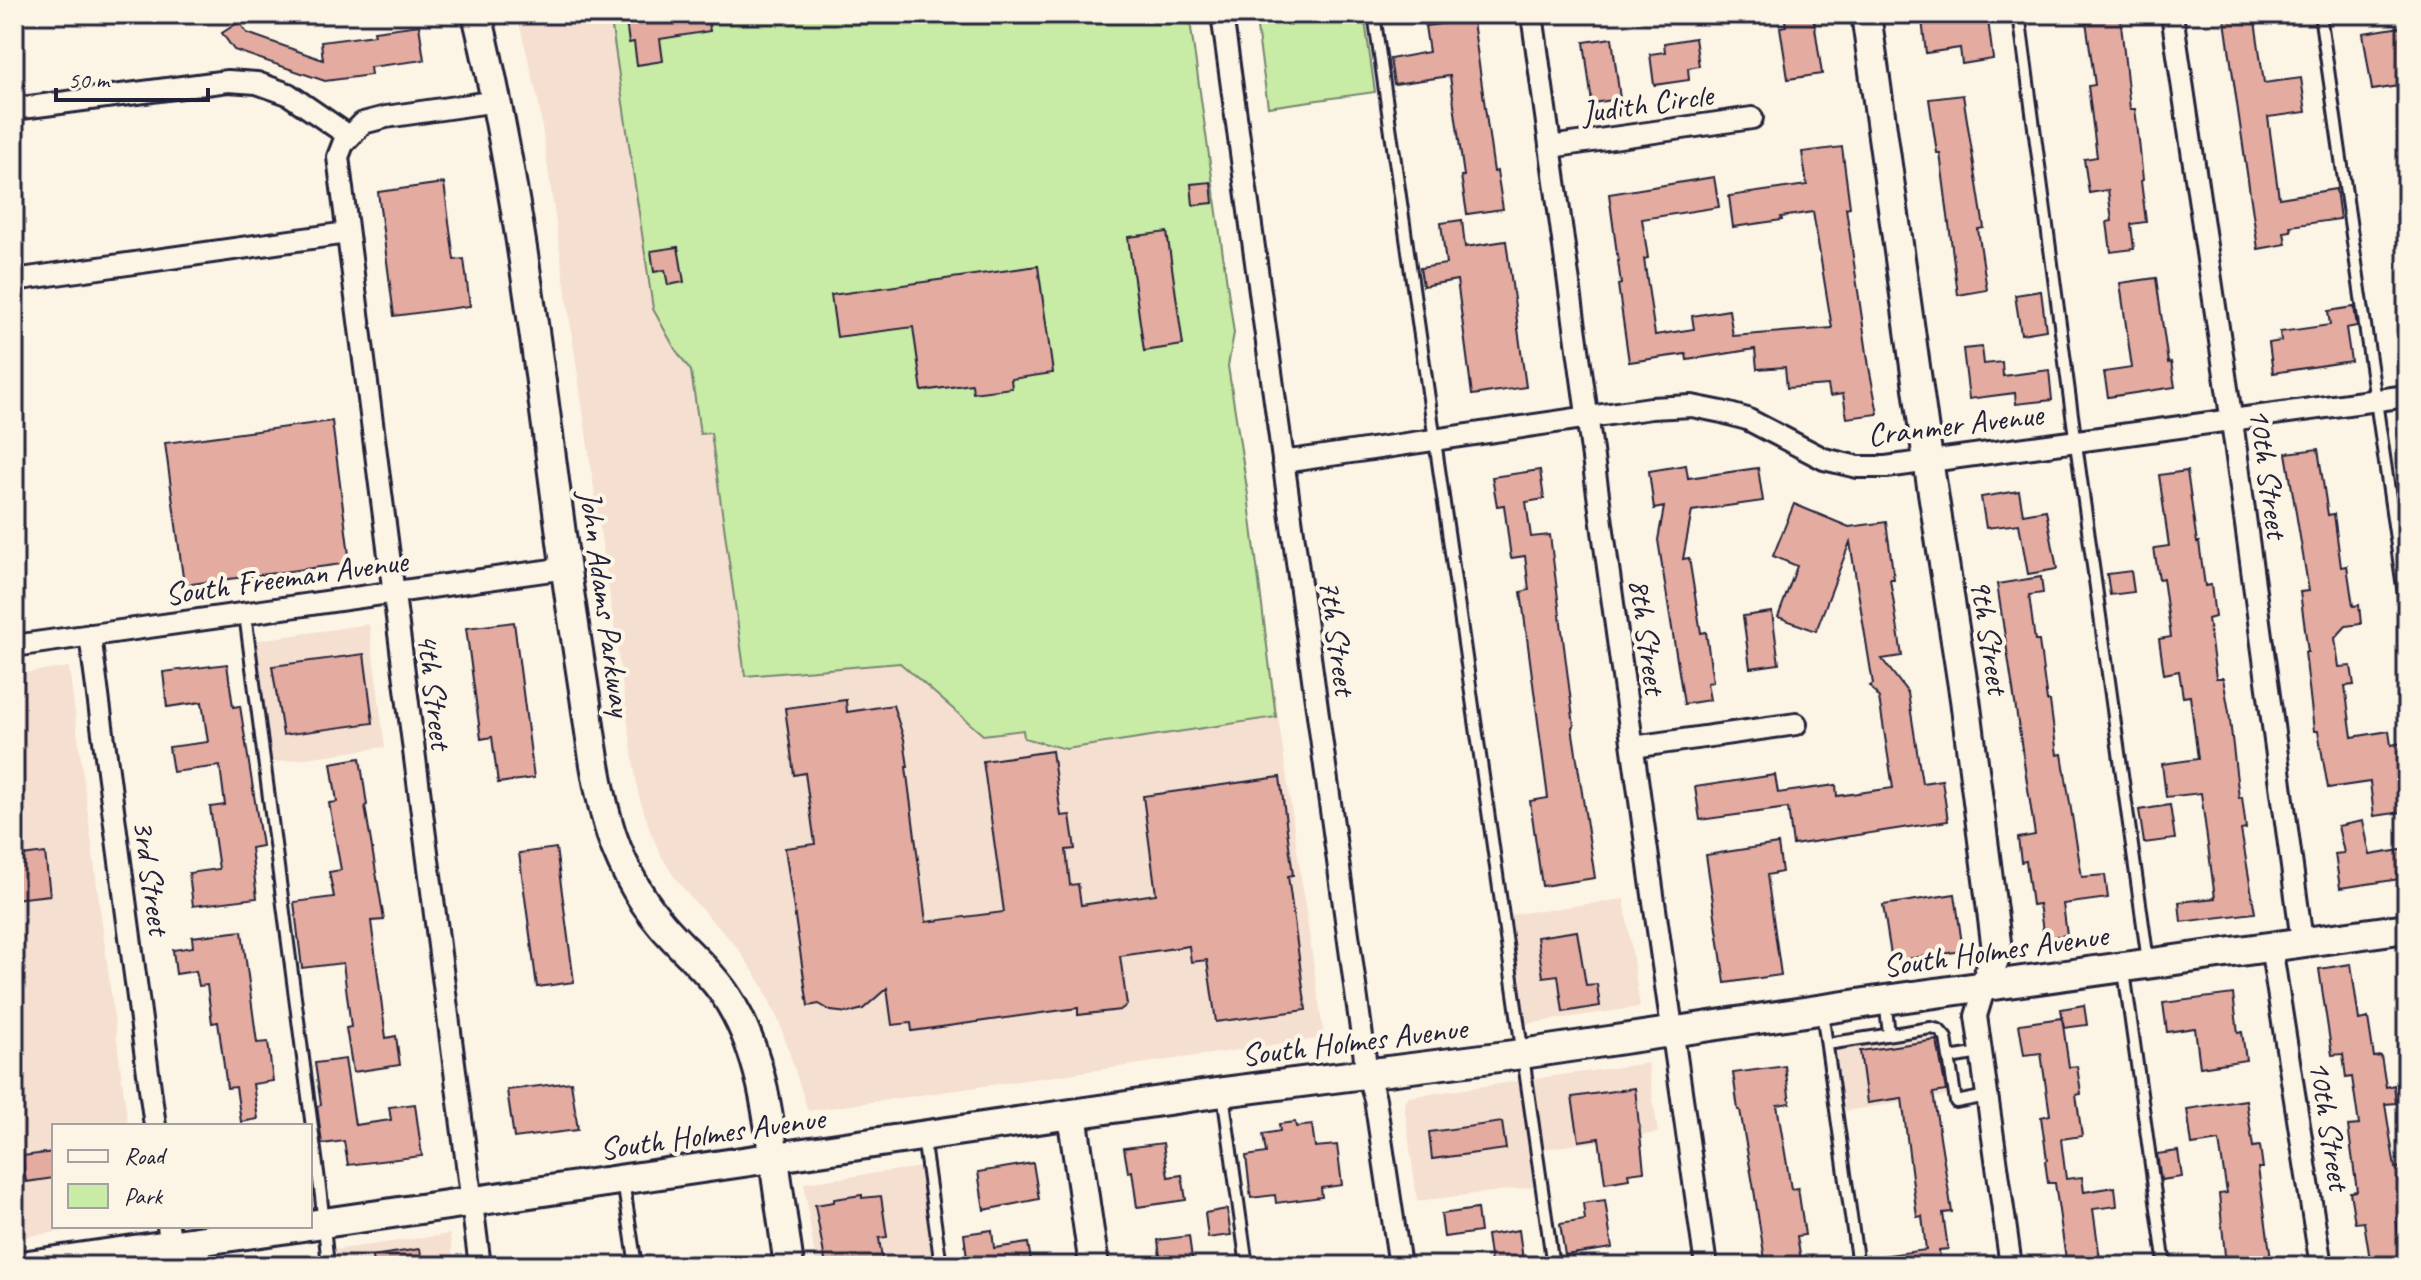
<svg xmlns="http://www.w3.org/2000/svg" width="2421" height="1280" viewBox="0 0 2421 1280" font-family="Caveat,sans-serif">
<style>
.built{fill:#f5dfd0}
.green{fill:#c8eba5;stroke:#758670;stroke-width:2}
.building{fill:#e4aba0;stroke:#22223b;stroke-width:2}
.lines{fill:none;stroke-linecap:round;stroke-linejoin:round}
.lane-casing{stroke:#22223b;stroke-width:16}
.street-casing{stroke:#22223b;stroke-width:26}
.secondary-casing{stroke:#22223b;stroke-width:34}
.lane{stroke:#fcf5e5;stroke-width:10}
.street{stroke:#fcf5e5;stroke-width:20}
.secondary{stroke:#fcf5e5;stroke-width:28}
.labels{text-anchor:middle;stroke-width:8;stroke-linejoin:round;paint-order:stroke}
.street-label{font-size:32px;fill:#22223b;stroke:#fcf5e5}
</style>
<rect width="100%" height="100%" fill="#fcf5e5"/>
<filter id="ink" filterUnits="userSpaceOnUse"><feTurbulence type="fractalNoise" baseFrequency=".0125" numOctaves="2"/><feDisplacementMap in="SourceGraphic" scale="16" xChannelSelector="R" yChannelSelector="G"/><feConvolveMatrix kernelMatrix="1 2 1 2 8 2 1 2 1" color-interpolation-filters="sRGB"/></filter>
<g filter="url(#ink)">
<!-- built -->
<path class="built" d="M517 14H1189L1234 333 1228 366 1324 1038 808 1111 780 1024 761 983 737 947 690 897 673 875 662 857 651 833 638 793 538 99Z
M369 624 385 747 270 763 253 641Z
M69 667 128 1126H54V1226H102L14 1238V674Z
M1624 899 1640 1007 1525 1024 1508 915Z
M1936 1021 1946 1027 1951 1035 1959 1094 1845 1111 1834 1036Z
M1648 1063 1658 1133 1543 1149 1533 1079Z
M1519 1081 1534 1187 1417 1201 1404 1103 1408 1097Z
M921 1167 936 1266H816L804 1183Z
M450 1234 454 1266H335L333 1250Z"/>
<!-- green -->
<path class="green" d="M610 14H1189L1234 333 1228 366 1248 495 1276 717 1066 749 1024 738 1023 730 983 735 900 663 745 676 711 433 700 434 691 371 675 349 653 309Z
M1255 14H1364L1375 92 1268 107Z"/>
<!-- building -->
<path class="building" d="M625 14H707L710 31 660 39 663 61 637 65 634 42 629 43Z
M1447 14H1472L1494 172 1497 171 1503 209 1467 214 1461 176H1464L1450 76 1394 84 1390 59 1429 52 1425 26 1448 23Z
M1784 14H1813L1822 74 1788 79 1780 27 1786 26Z
M2085 14H2120L2130 109H2135L2139 141 2143 180 2141 181 2146 222 2131 224 2134 249 2111 252 2107 222 2112 221 2108 190 2089 193 2084 159 2097 157 2088 86 2095 85Z
M2224 14H2254L2264 83 2301 78 2306 112 2268 117 2279 198 2336 189 2340 219 2290 226 2291 231 2284 232 2286 244 2258 249Z
M1958 15 1960 24 1988 20 1993 59 1962 64 1960 48 1926 53 1922 20Z
M239 22 247 33 323 60 321 42 375 35 374 31 419 25 424 60 370 67 371 75 325 81 234 50 222 33Z
M2407 26V54L2401 55 2406 85 2372 90 2363 33Z
M1612 38 1620 99 1592 103 1584 42Z
M1695 38 1699 66 1688 68 1689 80 1654 85 1650 54 1665 52 1664 43Z
M1963 95 1984 228 1978 229 1987 290 1958 295 1940 153H1937L1929 99Z
M1842 147 1850 207 1846 208 1869 367 1878 414 1847 418 1843 394 1830 396 1828 385 1787 388 1785 367 1757 369 1755 349 1687 360 1686 354 1629 362 1618 285 1621 284 1609 194 1714 177 1719 207 1642 219 1648 258 1644 259 1655 335 1694 329 1692 316 1729 310 1733 336 1832 328 1813 212 1781 217 1782 220 1733 227 1729 196 1807 185 1802 152Z
M1211 182 1213 203 1193 205 1191 184Z
M444 183 454 260 464 259 470 306 394 316 378 192Z
M1462 220 1465 247 1506 241 1526 387 1472 395 1457 280 1423 286 1420 268 1446 264 1441 223Z
M1167 232 1183 345 1144 351 1128 237Z
M678 247 684 282 668 285 665 270 654 272 651 251Z
M1038 266 1053 373 1011 379 1012 388 973 393 972 384 922 391 913 327 837 337 831 295Z
M2156 278 2168 363 2171 362 2175 387 2108 397 2104 372 2132 368 2120 283Z
M2041 291 2046 330 2021 334 2015 295Z
M2354 307 2357 326 2346 328 2351 361 2273 373 2269 343 2281 341 2280 332 2330 325 2328 311Z
M1982 347 1984 364 2002 362 2003 376 2049 370 2052 400 2016 404 2015 393 1969 399 1963 349Z
M332 421 350 563 184 585 165 443Z
M2318 449 2328 515 2334 514 2341 567 2347 566 2353 606 2359 605 2361 624 2346 626 2335 638 2339 667 2351 666 2354 685 2345 686 2352 737 2389 731 2391 745 2407 742V769L2399 771 2403 812 2374 816 2370 782 2328 788 2318 731H2314L2305 652H2308L2300 592 2309 591 2286 453Z
M1686 465 1688 478 1758 468 1763 501 1692 511 1683 559 1689 558 1701 633 1706 632 1713 682 1707 683 1710 700 1684 704 1658 540 1664 507 1654 509 1649 471Z
M1540 470 1544 499 1526 502 1531 537 1550 535 1574 726 1572 727 1595 878 1542 886 1530 801 1548 798 1521 592 1529 590 1525 556 1511 558 1504 505 1497 506 1492 477Z
M2187 471 2197 543 2199 542 2205 586 2211 585 2215 617 2208 619 2216 678H2223L2229 712 2239 798 2242 797 2246 829 2241 830 2255 913 2181 922 2179 902 2215 898 2201 793 2166 797 2162 764 2198 759 2190 696 2183 697 2179 671 2164 674 2159 639 2171 637 2163 578 2159 579 2154 548 2169 546 2159 475Z
M2019 491 2023 514 2046 510 2057 569 2028 574 2019 524 1986 528 1981 497Z
M1794 504 1849 527 1886 522 1894 579H1890L1902 656 1882 659 1908 693 1922 783 1942 780 1948 821 1793 845 1788 808 1700 820 1695 787 1775 775 1778 793 1836 785 1837 796 1893 788 1879 698 1870 686 1873 684 1850 542 1816 631 1778 617 1797 566 1773 556Z
M2131 571 2134 592 2110 595 2107 574Z
M2041 577 2043 593 2029 595 2035 641H2039L2047 701H2050L2057 755 2062 754 2082 877 2105 875 2108 898 2063 904 2067 935 2044 938 2039 904 2032 905 2026 861 2021 862 2018 838 2035 835 1997 584Z
M1772 612 1779 664 1750 668 1743 616Z
M514 622 534 778 498 783 492 737 481 739 466 628Z
M364 654 373 723 283 735 272 666Z
M227 664 233 707 240 706 262 846 251 848 257 898 193 906 189 873 219 869 210 807 225 805 220 766 173 772 169 747 208 742 202 702 167 707 163 672Z
M846 700 847 712 893 705 904 739 908 767H906L926 922 1004 912 983 761 1052 751 1061 816 1070 815 1075 849 1066 850 1070 885 1078 884 1081 905 1156 894 1143 796 1280 777 1293 875 1288 876 1306 1010 1216 1022 1207 960 1191 962 1189 946 1120 956 1127 1005 1120 1010 1078 1015V1008L912 1031 911 1023 892 1025 887 988 863 1009 848 1013 831 1011 819 1004 808 1006 785 848 815 844 805 773 794 775 785 708Z
M360 758 367 805 365 806 384 920 371 921 386 1038 396 1036 400 1065 353 1072 346 1028 351 1027 343 963 302 968 294 902 334 897 329 872 341 870 329 803 337 802 331 763Z
M2170 805 2175 839 2144 843 2139 810Z
M2363 821 2370 855 2407 849V878L2340 888 2335 854 2344 853 2338 826Z
M1778 844 1782 872 1767 875 1781 975 1725 983 1706 855Z
M556 848 574 982 537 987 519 853Z
M45 853 50 895 14 899V857Z
M1955 894 1963 951 1892 961 1883 905Z
M242 931 257 1043 268 1042 273 1081 253 1084 258 1119 241 1122 236 1087 227 1088 218 1022 212 1023 207 985 199 986 196 971 176 974 173 950 193 947 192 937Z
M1577 931 1586 985 1597 984 1600 1006 1563 1012 1558 975 1543 977 1537 937Z
M2351 964 2359 1020 2368 1018 2374 1057 2381 1056 2386 1087 2394 1085 2396 1103 2385 1104 2395 1168 2407 1167V1192L2399 1193 2402 1217 2396 1218 2403 1266H2371L2364 1222 2355 1223 2350 1192 2357 1191 2348 1126 2359 1125 2352 1077 2346 1078 2343 1054 2332 1055 2319 969Z
M2233 994 2238 1033 2242 1032 2246 1060 2200 1067 2195 1028 2167 1032 2163 1003Z
M2084 1005 2087 1025 2064 1028 2061 1009Z
M2062 1018 2069 1067 2077 1066 2081 1094 2076 1095 2082 1136 2061 1139 2066 1179 2082 1177 2084 1192 2115 1187 2117 1206 2093 1209 2101 1266H2067L2055 1183H2048L2045 1161 2047 1160 2041 1117 2050 1115 2041 1053 2024 1055 2019 1024Z
M1937 1040 1946 1091 1933 1093 1952 1212 1943 1213 1948 1249 1939 1250 1941 1266H1881L1880 1256 1926 1250 1922 1216 1917 1217 1902 1098 1867 1103 1860 1051Z
M345 1059 355 1125 391 1120 389 1107 415 1104 422 1156 348 1165 344 1141 322 1144 317 1106 321 1105 315 1063Z
M1785 1066 1790 1103 1777 1105 1791 1189 1798 1188 1805 1235 1797 1236 1802 1266H1766L1753 1184 1740 1110H1738L1733 1073Z
M571 1082 578 1130 514 1138 507 1090Z
M1635 1088 1644 1171 1628 1173 1629 1179 1605 1183 1599 1138 1579 1141 1572 1097Z
M2246 1100 2253 1147 2260 1146 2263 1168H2258L2272 1266H2226L2219 1194 2227 1193 2219 1141 2192 1145 2187 1109Z
M1295 1122 1296 1127 1312 1125 1315 1147 1337 1145 1342 1185 1321 1188 1322 1197 1276 1203 1275 1195 1251 1198 1246 1156 1266 1153 1263 1134 1280 1131 1279 1124Z
M1502 1122 1506 1149 1432 1159 1429 1132Z
M1163 1143 1168 1177 1182 1175 1186 1200 1137 1207 1132 1171 1128 1172 1124 1148Z
M2178 1151 2182 1177 2161 1180 2157 1154Z
M54 1152V1178L26 1182 22 1156Z
M1033 1163 1039 1199 984 1210 978 1172Z
M862 1195V1198L881 1196 887 1237 879 1238 883 1266H826L815 1205 834 1202V1199Z
M1605 1200 1612 1248 1565 1255 1560 1224 1585 1220 1583 1203Z
M1227 1209 1231 1235 1208 1238 1205 1213Z
M1477 1209 1480 1232 1444 1237 1441 1214Z
M992 1230 994 1248 1028 1243 1032 1266H968L964 1234Z
M1519 1230 1523 1260 1491 1264 1487 1235Z
M1189 1236 1193 1266H1161L1158 1240Z
M420 1249 423 1266H373L372 1256Z"/>
<g class="lines">
<defs>
<path id="lane" d="M1374 14 1553 1266
M2019 14 2072 415 2148 961
M2320 14 2407 615
M245 614 321 1196 328 1266
M2124 971 2165 1266
M1885 1000 1889 1034
M1822 1011 1858 1266
M1827 1044 1931 1028 1939 1030 1946 1038 1956 1102 1987 1096
M1949 1058 1981 1053
M1223 1094 1247 1266
M923 1137 941 1266
M623 1181 636 1266"/>
<path id="street" d="M1222 14 1367 1073 1375 1099 1400 1266
M1532 14 1653 895 1706 1266
M2172 14 2235 443 2302 941
M14 109 228 81 257 83 288 94 349 136
M1550 147 1752 118
M14 280 347 233
M1283 462 1651 408 1692 406 1722 412 1747 419 1824 459 1858 467H1886L2407 396
M90 635 155 1126
M14 646 566 568
M1633 747 1796 724
M2271 946 2321 1266
M1985 986 1976 1016 2011 1266
M168 1226 174 1266
M480 1266 338 157 343 144 363 123 386 117 497 101"/>
<path id="secondary" d="M477 14C518 185 538 360 561 534 568 589 577 643 585 697 591 739 596 780 607 820 617 857 637 896 662 925 684 951 714 974 731 1004 763 1058 769 1120 777 1181 781 1209 785 1238 789 1266
M1866 14 1928 460 1965 699 1997 950 1985 986
M1072 1114 1094 1266
M310 1225 1223 1092 1522 1054 1885 1000 2407 928
M21 1266 303 1226"/>
</defs>
<!-- lane casing -->
<use href="#lane" class="lane-casing"/>
<!-- street casing -->
<use href="#street" class="street-casing"/>
<!-- secondary casing -->
<use href="#secondary" class="secondary-casing"/>
<!-- lane -->
<use href="#lane" class="lane"/>
<!-- street -->
<use href="#street" class="street"/>
<!-- secondary -->
<use href="#secondary" class="secondary"/>
</g>
</g>
<g class="labels">
<!-- street labels -->
<g class="street-label">
<text transform="translate(1647 103) rotate(-8)" y="11">Judith Circle</text>
<text transform="translate(1955 424) rotate(-7)" y="11">Cranmer Avenue</text>
<text transform="translate(2269 473) rotate(82)" y="11">10th Street</text>
<text transform="translate(286 577) rotate(-8)" y="11">South Freeman Avenue</text>
<text transform="translate(606 603) rotate(82)" y="11">John Adams Parkway</text>
<text transform="translate(1648 636) rotate(82)" y="11">8th Street</text>
<text transform="translate(1990 636) rotate(81)" y="11">9th Street</text>
<text transform="translate(1338 637) rotate(82)" y="11">7th Street</text>
<text transform="translate(435 691) rotate(83)" y="11">4th Street</text>
<text transform="translate(152 877) rotate(82)" y="11">3rd Street</text>
<text transform="translate(1995 950) rotate(-8)" y="11">South Holmes Avenue</text>
<text transform="translate(1354 1041) rotate(-7)" y="11">South Holmes Avenue</text>
<text transform="translate(2330 1125) rotate(81)" y="11">10th Street</text>
<text transform="translate(712 1133) rotate(-8)" y="11">South Holmes Avenue</text>
</g>
</g>
<!-- margin -->
<rect width="2421" height="1280" fill="none" stroke="#fcf5e5" stroke-width="48"/>
<rect x="24" y="24" width="2373" height="1232" fill="none" stroke="#22223b" stroke-width="3" filter="url(#ink)"/>
<!-- legend -->
<rect x="52" y="1124" width="260" height="104" fill="#fcf5e5" stroke="#a5a1a1" stroke-width="2"/>
<rect x="68" y="1150" width="40" height="12" fill="#fcf5e5" stroke="#a5a1a1" stroke-width="2"/>
<text x="124" y="1164" font-size="24" fill="#22223b">Road</text>
<rect x="68" y="1184" width="40" height="24" fill="#c8eba5" stroke="#a5a1a1" stroke-width="2"/>
<text x="124" y="1204" font-size="24" fill="#22223b">Park</text>
<!-- scale -->
<path d="M56 88v12h152v-12" fill="none" stroke="#22223b" stroke-width="4"/>
<text x="68" y="88" font-size="24" fill="#22223b" stroke="#fcf5e5" stroke-width="6" paint-order="stroke">50 m</text>
</svg>
